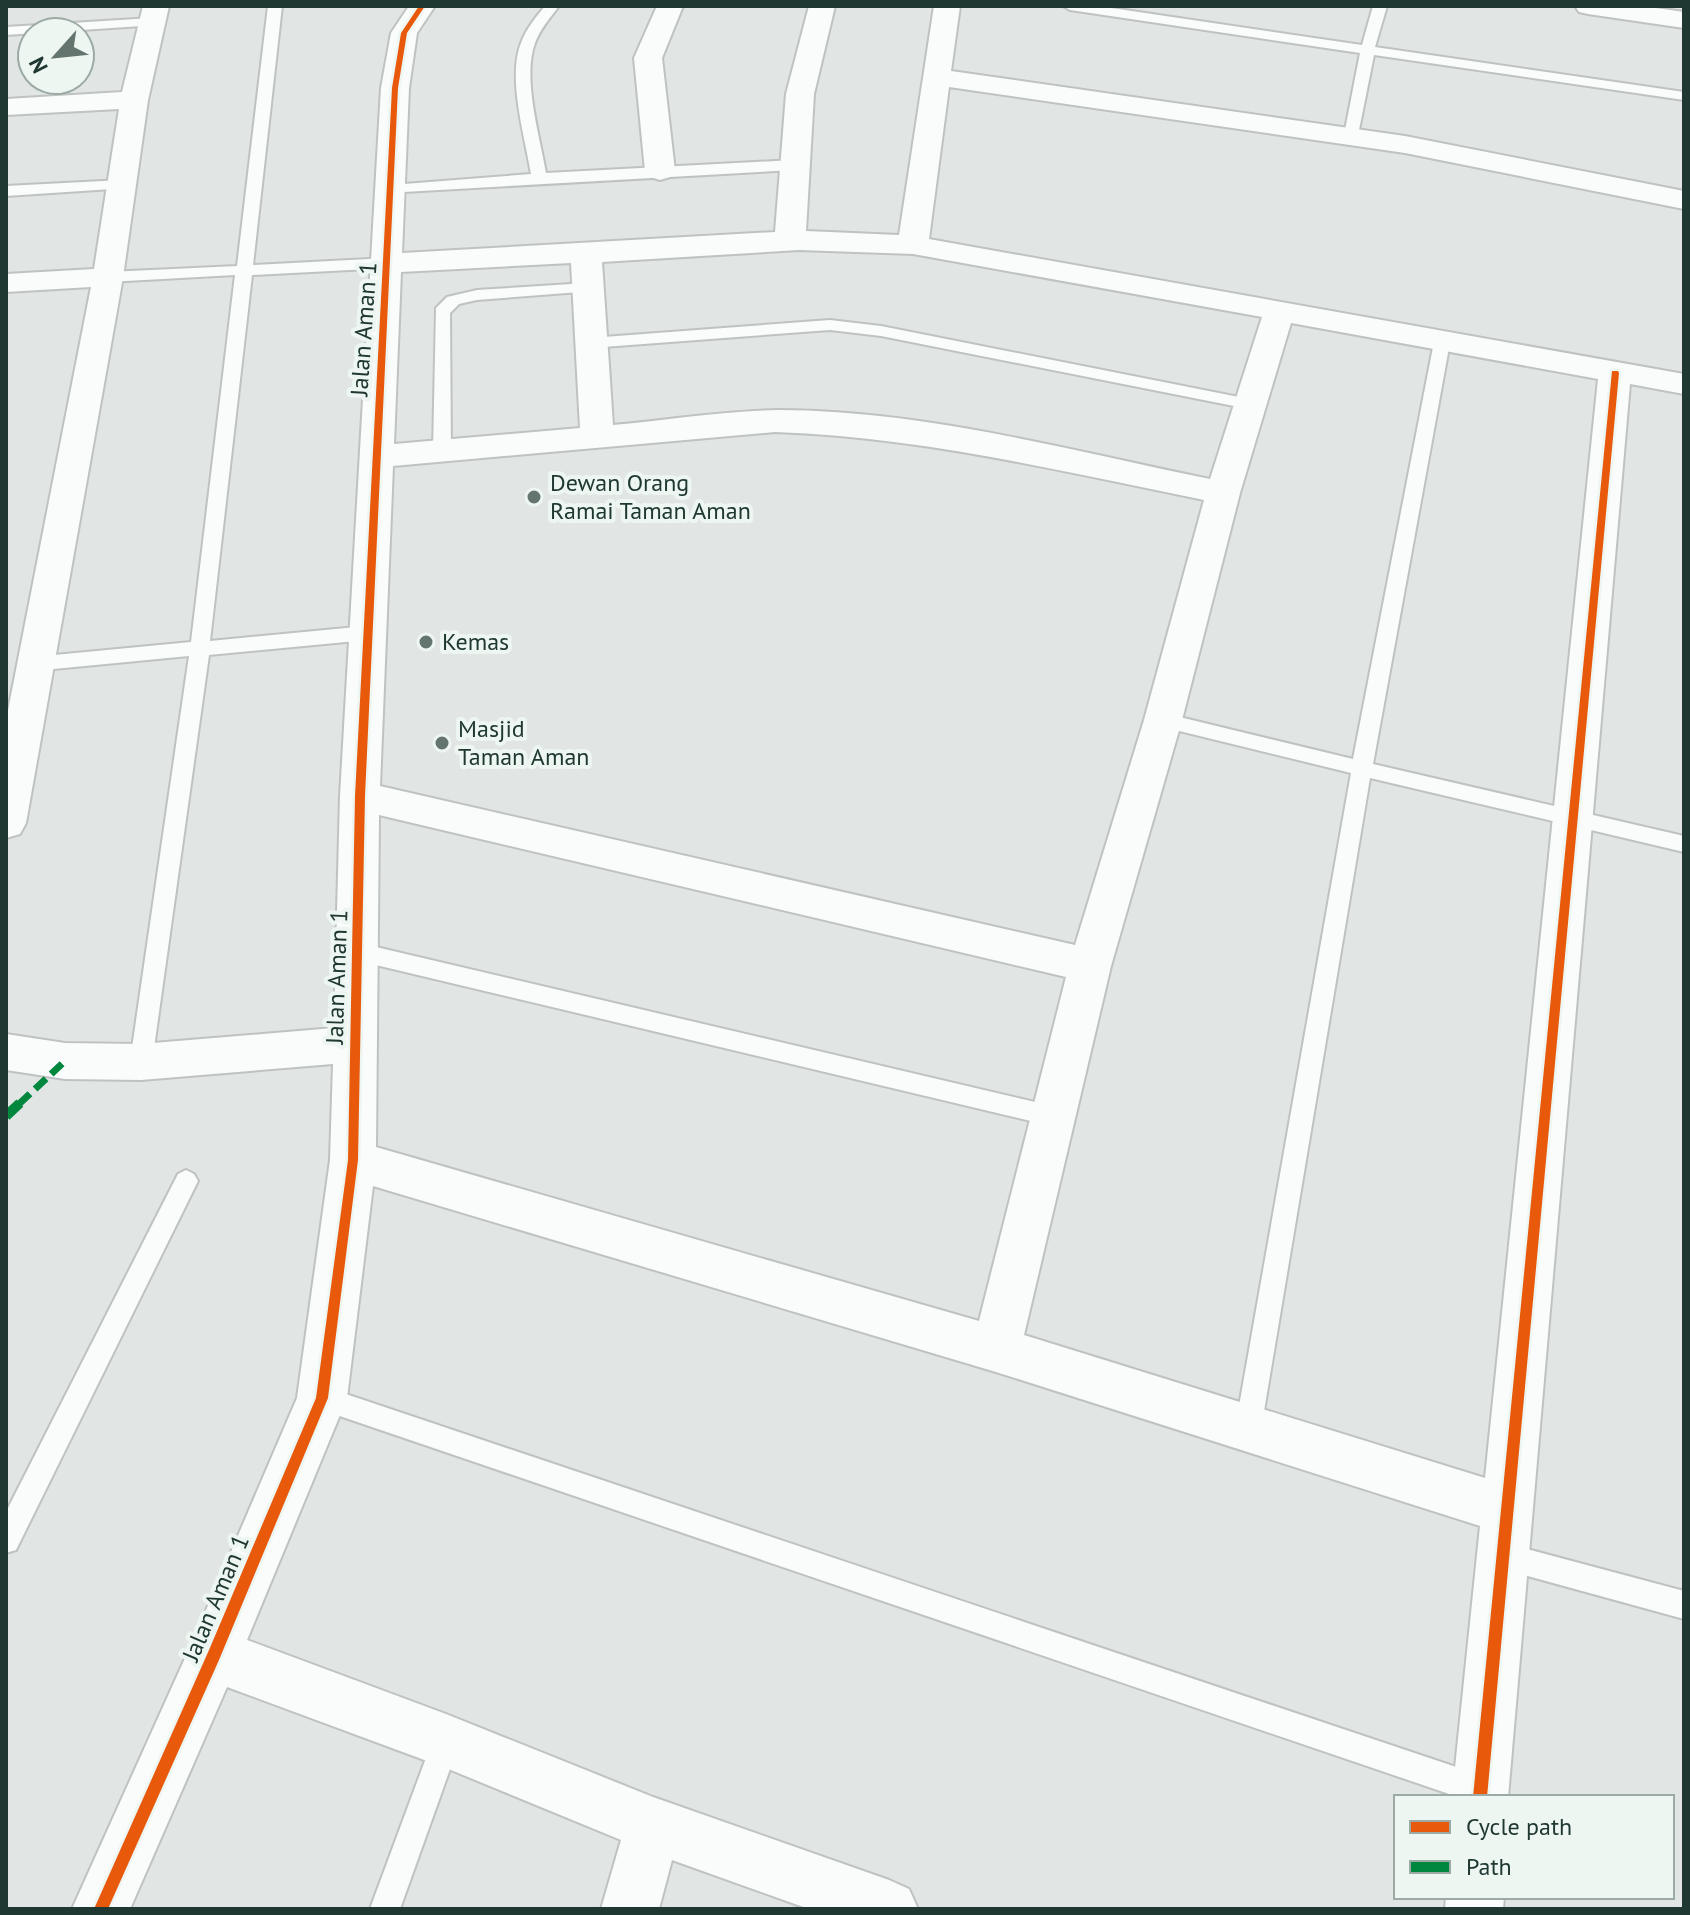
<svg xmlns="http://www.w3.org/2000/svg" width="1690" height="1915" viewBox="0 0 1690 1915" font-family="'PT Sans',sans-serif">
<style>
.lines{fill:none;stroke-linecap:round;stroke-linejoin:round}
.lane-casing{stroke:#bec3c1;stroke-width:4}
.street-casing{stroke:#bec3c1;stroke-width:4}
.lane{fill:#fafbfb;fill-rule:evenodd}
.street{fill:#fafbfb;fill-rule:evenodd}
.quiet-far1{stroke:#00873e;stroke-width:7;stroke-dasharray:15 7;stroke-linecap:butt}
.quiet{stroke:#00873e;stroke-width:10;stroke-dasharray:19 10;stroke-linecap:butt}
.cycleway-casing{stroke:#eef6f2;stroke-width:5}
.cycleway{fill:#e8590c;fill-rule:evenodd}
.poi-dot{fill:#647570;stroke:#eef6f2;stroke-width:3}
.labels{text-anchor:middle;stroke-width:8;stroke-linejoin:round;paint-order:stroke}
.street-label{font-size:24px;fill:#203832;stroke:#eef6f2}
.poi-label{font-size:24px;fill:#203832;stroke:#eef6f2;text-anchor:start}
</style>
<rect width="100%" height="100%" fill="#e1e6e4"/>
<g class="lines">
<defs>
<path id="lane" d="M268 6H282L253 265 388 258 396 263 388 268 252 275 210 641 367 626 377 633 367 640 209 655 152 1062 149 1069 141 1072 133 1069 130 1062 189 656 33 671 23 664 33 657 191 642 235 275 108 282 100 277 108 272 237 266Z
M545 6H559C550 18 540 29 535 43 522 78 540 137 546 173L794 160 802 165 794 170 386 193V187L391 185 531 174C525 137 507 78 521 43 526 29 536 17 545 6Z
M1063 6H1098L1362 45 1373 6H1387L1375 47 1684 92V100L1374 55 1358 135 1351 139 1344 135 1360 53 1070 10Z
M152 18 159 22 157 25 6 35V27Z
M122 180 127 182V188L6 196V186Z
M587 283 593 285V291L477 300 459 304 450 313 451 451 448 455H436L433 451 436 308 447 297 477 290Z
M830 320 881 326 1249 399 1258 404 1249 409 881 336 830 330 590 348 582 343 590 338Z
M1442 337 1450 342 1373 764 1684 836V852L1370 778 1261 1429 1257 1438 1248 1442 1239 1438 1235 1429 1351 773 1163 727 1156 725 1153 720 1156 715 1163 713 1353 759 1434 342Z
M359 943 1052 1106 1060 1109 1064 1116 1060 1123 1052 1126 359 961 351 958 348 952 351 946Z
M186 1170 194 1174 198 1181 16 1550 6 1553V1512L178 1174Z
M322 1386 1480 1775 1490 1780 1495 1790 1492 1797H1458L322 1410 313 1407 309 1398 313 1389Z
M1501 1542 1684 1591V1619L1491 1566 1487 1556 1491 1546Z
M446 1727 456 1731 460 1741 400 1909H370L436 1731Z"/>
<path id="street" d="M143 6H169L148 100 123 277 26 823 20 834 6 838V721L91 287 6 292V274L94 269 119 109 6 115V99L122 92Z
M409 6H435L417 33 409 88 402 253 775 232 786 94 809 6H835L814 94 806 231 899 235 934 6H960L951 71 1405 136 1684 191V209L1405 153 949 87 929 239 1684 374V394L1630 384 1508 1797H1452L1480 1526 996 1372 373 1186 347 1398 247 1640 446 1714 653 1797 889 1880 909 1889 918 1909H809L672 1860 659 1909H601L621 1840 446 1768 227 1687 130 1909H72L195 1636 297 1398 330 1160 333 1064 141 1080 65 1079 6 1070V1034L65 1043 141 1044 334 1028 340 796 381 88 391 33ZM799 250 913 254 1262 317 1210 479C1068 450 923 410 777 410 723 411 667 420 613 425L602 262ZM571 263 580 428 394 444 401 272ZM1291 323 1598 379 1485 1478 1024 1335 1111 966 1182 720 1240 493ZM775 432C921 437 1061 471 1204 500L1144 720 1075 945 380 786 393 466ZM379 815 1066 977 979 1321 376 1147Z
M657 6H683L662 58 675 171 670 177 660 180 650 177 645 171 634 58Z
M1575 6H1642L1684 12V28L1588 14 1579 12Z
M1446 1897H1504L1503 1909H1445Z"/>
</defs>
<!-- lane casing -->
<use href="#lane" class="lane-casing"/>
<!-- street casing -->
<use href="#street" class="street-casing"/>
<!-- lane -->
<use href="#lane" class="lane"/>
<!-- street -->
<use href="#street" class="street"/>
<!-- quiet-far1 -->
<path class="quiet-far1" d="M19 1104 65 1061"/>
<!-- quiet -->
<path class="quiet" d="M6 1116 21 1102"/>
<defs>
<path id="cycleway" d="M419 6H425L407 33 398 88 365 796 358 1160 328 1398 219 1660 108 1909H94L209 1650 316 1398 348 1160 355 796 392 88 401 33Z
M1612 371H1618L1619 373 1487 1797H1473Z"/>
</defs>
<!-- cycleway casing -->
<use href="#cycleway" class="cycleway-casing"/>
<!-- cycleway -->
<use href="#cycleway" class="cycleway"/>
</g>
<!-- markers -->
<g class="poi-dot">
<circle cx="534" cy="497" r="8"/>
<circle cx="426" cy="642" r="8"/>
<circle cx="442" cy="743" r="8"/>
</g>
<g class="labels">
<!-- street labels -->
<g class="street-label">
<text transform="translate(364 329) rotate(-86)" y="8">Jalan Aman 1</text>
<text transform="translate(337 977) rotate(-88)" y="8">Jalan Aman 1</text>
<text transform="translate(216 1598) rotate(-67)" y="8">Jalan Aman 1</text>
</g>
<!-- poi labels -->
<g class="poi-label">
<text x="550" y="491">Dewan Orang<tspan x="550" dy="28">Ramai Taman Aman</tspan></text>
<text x="442" y="650">Kemas</text>
<text x="458" y="737">Masjid<tspan x="458" dy="28">Taman Aman</tspan></text>
</g>
</g>
<!-- border -->
<rect width="1690" height="1915" fill="none" stroke="#203832" stroke-width="16"/>
<!-- legend -->
<rect x="1394" y="1795" width="280" height="104" fill="#eef6f2" stroke="#9caaa5" stroke-width="2"/>
<rect x="1410" y="1821" width="40" height="12" fill="#e8590c" stroke="#9caaa5" stroke-width="2"/>
<text x="1466" y="1835" font-size="24" fill="#203832">Cycle path</text>
<rect x="1410" y="1861" width="40" height="12" fill="#00873e" stroke="#9caaa5" stroke-width="2"/>
<text x="1466" y="1875" font-size="24" fill="#203832">Path</text>
<!-- north arrow -->
<g transform="translate(56 56) rotate(243)"><circle r="38" fill="#eef6f2" stroke="#9caaa5" stroke-width="2"/>
<path d="M0-6L14 30L0 20L-14 30Z" fill="#647570"/>
<text y="-12" font-size="22" font-weight="bold" text-anchor="middle" fill="#203832">N</text>
</g>
</svg>
